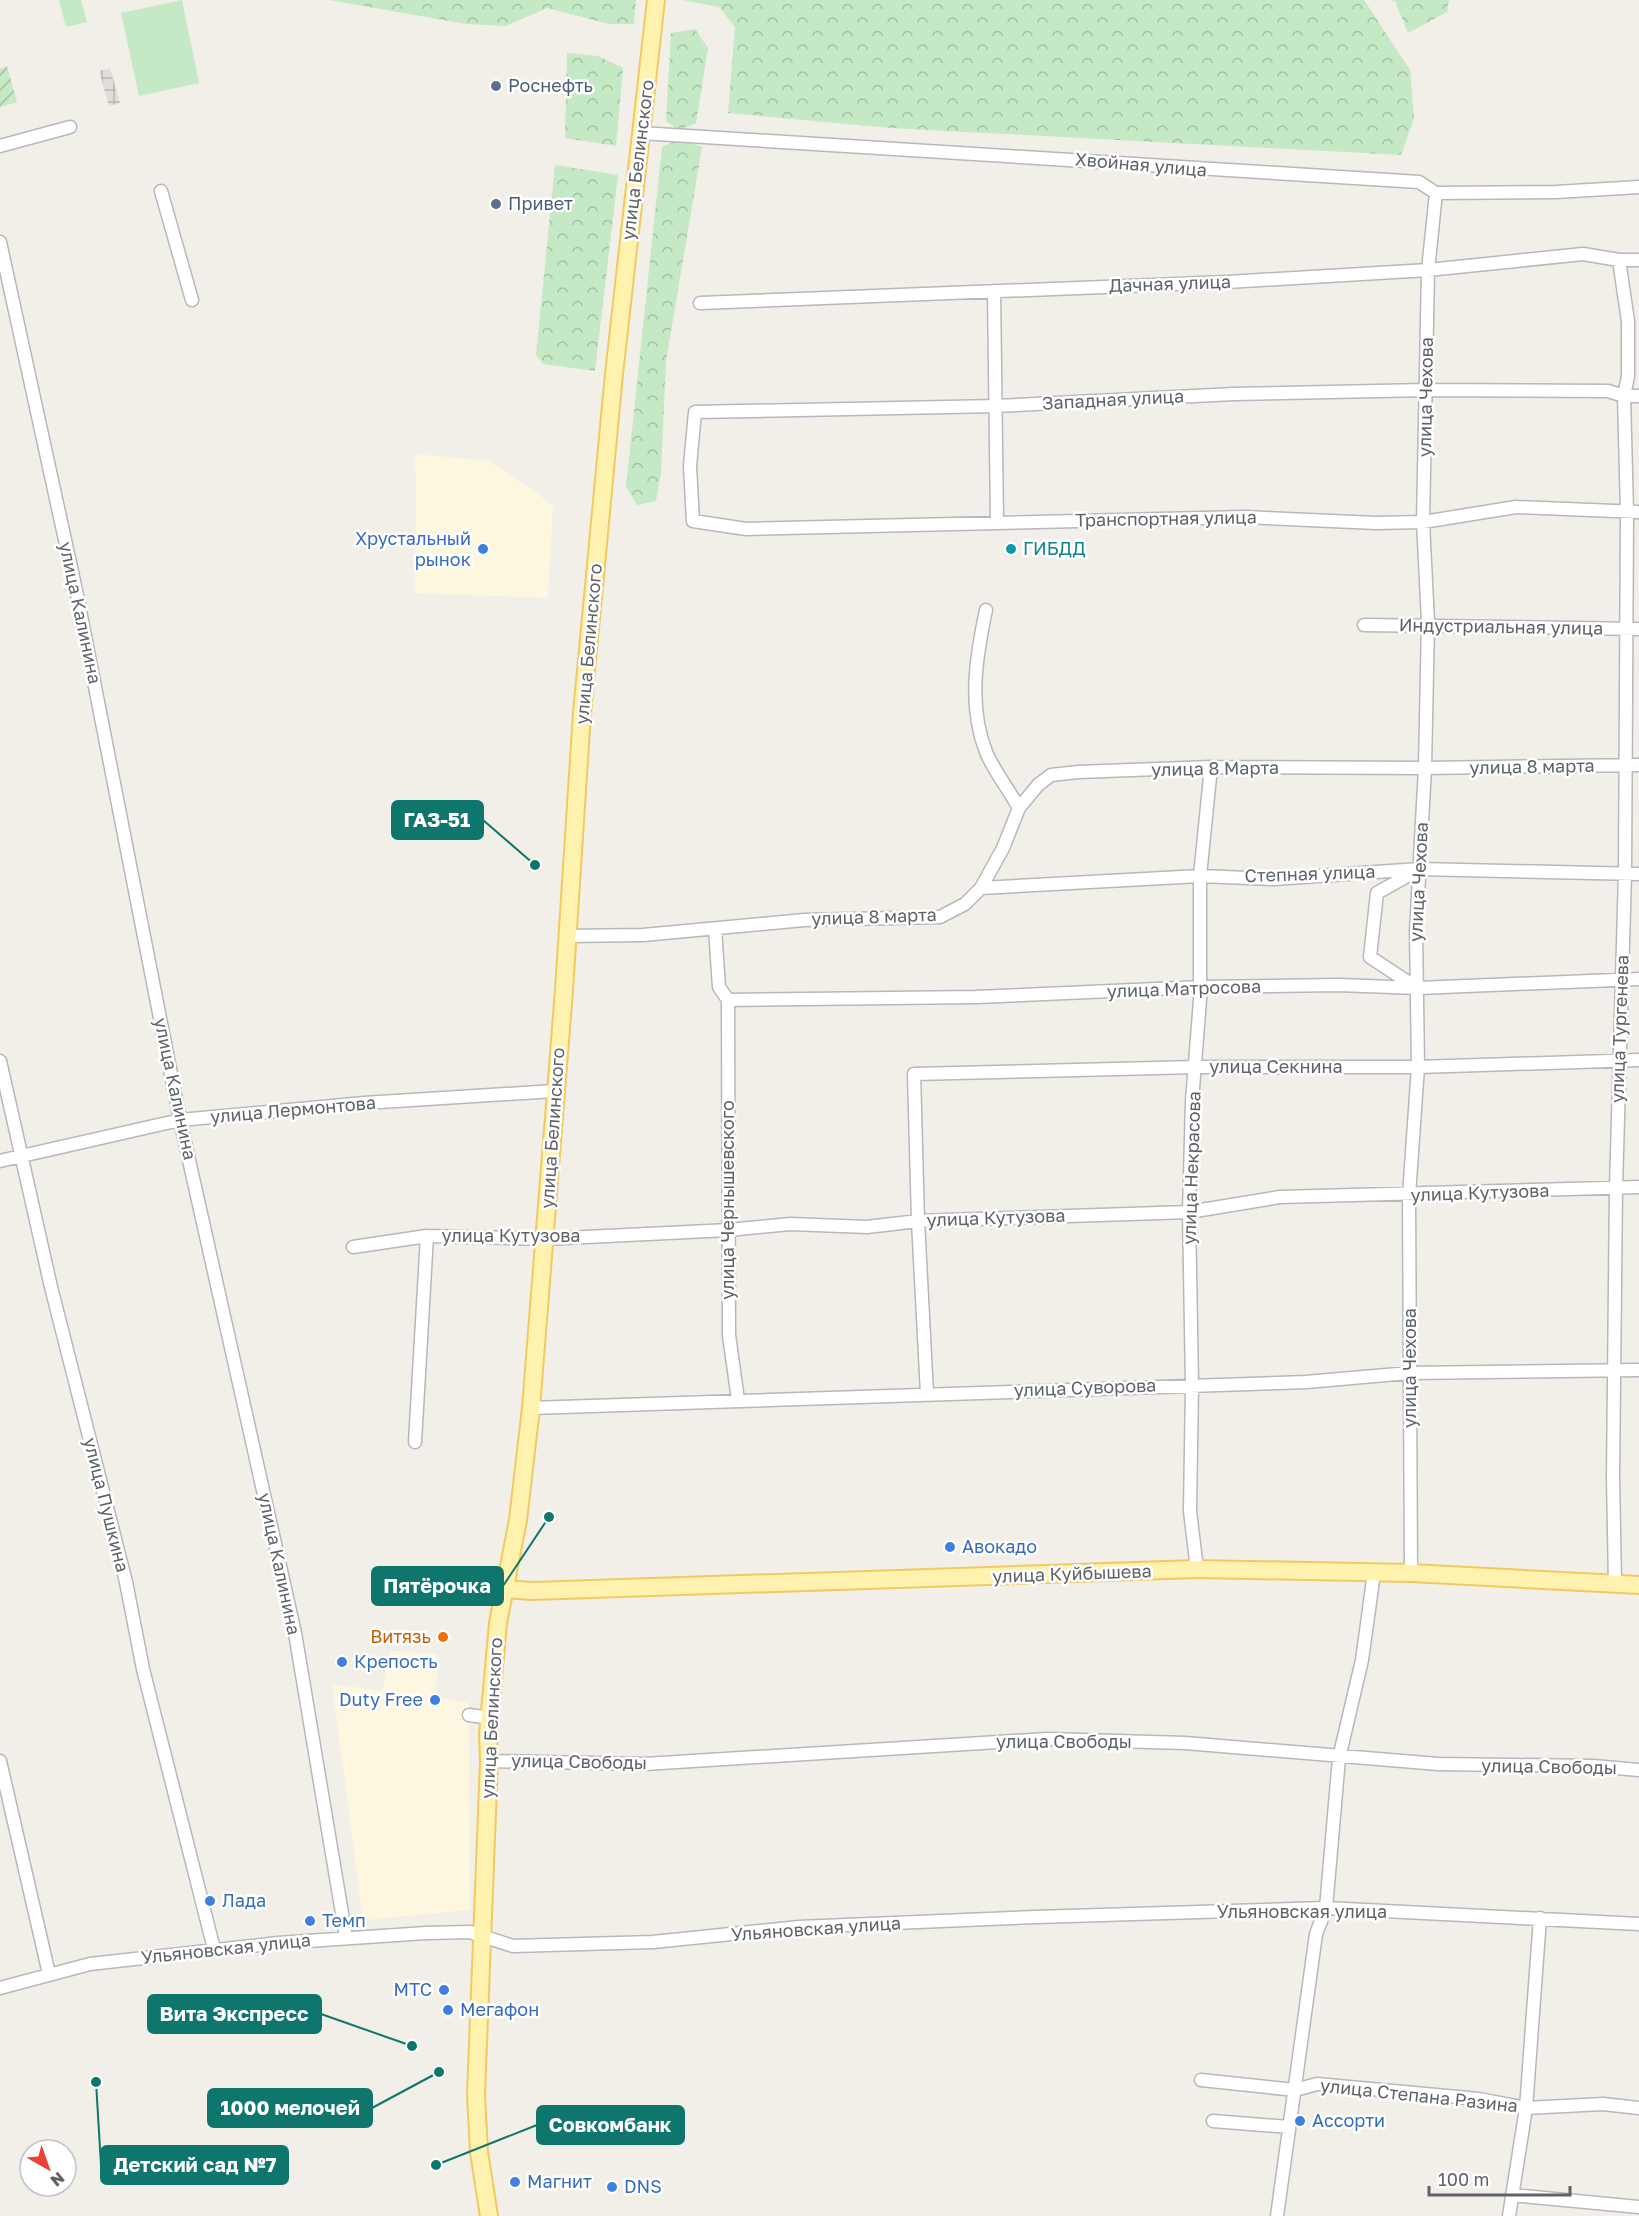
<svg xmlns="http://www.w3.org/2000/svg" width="1639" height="2216" viewBox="0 0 1639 2216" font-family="'Golos Text',sans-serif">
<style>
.commercial{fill:#fef7e0}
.industrial{fill:url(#industrial-grid)}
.forest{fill:url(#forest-crowns)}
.park{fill:#c5e8c5}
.garden{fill:url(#garden-furrows)}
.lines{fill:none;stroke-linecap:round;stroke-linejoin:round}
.minor-casing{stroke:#b5b8bc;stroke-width:15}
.major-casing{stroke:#f2c960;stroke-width:20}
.minor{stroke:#fff;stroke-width:12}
.major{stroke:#fff2af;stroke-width:16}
.service-dot{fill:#5c6f8a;stroke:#fff;stroke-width:2}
.shop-dot{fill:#3f7fe0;stroke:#fff;stroke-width:2}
.culture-dot{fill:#0f9aa8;stroke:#fff;stroke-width:2}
.food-dot{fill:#e8710a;stroke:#fff;stroke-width:2}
.labels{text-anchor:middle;stroke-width:5;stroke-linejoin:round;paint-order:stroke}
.service-label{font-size:18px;fill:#4e5e75;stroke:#fff;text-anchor:start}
.street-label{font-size:18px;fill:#5f6368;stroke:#fff}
.shop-label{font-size:18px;fill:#366cbe;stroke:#fff;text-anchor:start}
.culture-label{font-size:18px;fill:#0d838f;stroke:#fff;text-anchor:start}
.food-label{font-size:18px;fill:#c56008;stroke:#fff;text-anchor:end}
.leader{fill:none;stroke:#0f766e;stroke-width:2}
.callout-dot{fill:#0f766e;stroke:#fff;stroke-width:2}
.callout{fill:#0f766e;stroke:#0f766e;stroke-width:2}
.callout-label{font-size:20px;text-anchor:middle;font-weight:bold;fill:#fff}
</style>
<defs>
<pattern id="industrial-grid" width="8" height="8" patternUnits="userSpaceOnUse" patternTransform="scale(1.5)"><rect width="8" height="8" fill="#e0deda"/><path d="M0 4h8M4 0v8" fill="none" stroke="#b9b8b5"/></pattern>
<pattern id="forest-crowns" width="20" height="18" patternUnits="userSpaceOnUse" patternTransform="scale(1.5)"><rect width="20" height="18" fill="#c5e8c5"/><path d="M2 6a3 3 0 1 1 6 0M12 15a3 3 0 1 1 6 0" fill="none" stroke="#a3c0a4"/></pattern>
<pattern id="garden-furrows" width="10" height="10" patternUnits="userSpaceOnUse" patternTransform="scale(1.5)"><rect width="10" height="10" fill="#c5e8c5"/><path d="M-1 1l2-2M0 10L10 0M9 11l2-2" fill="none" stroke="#a3c0a4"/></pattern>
</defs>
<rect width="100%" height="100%" fill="#f1efe8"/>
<!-- commercial -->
<path class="commercial" d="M414 454 490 461 553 505 548 598 415 593 416 475Z
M391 1651 438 1654 435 1700 446 1699 469 1703 470 1910 363 1920 332 1684 382 1691Z"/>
<!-- industrial -->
<path class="industrial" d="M110 68 120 103 109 106 99 71Z"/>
<!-- forest -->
<path class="forest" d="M329 0H636L634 24H609L547 8 506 26 466 24Z
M682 0H1364L1410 70 1414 118 1401 155 891 128 728 113 735 27 719 7Z
M1387 0H1449L1447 12 1408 33 1395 1Z
M695 29 708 48 696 123 679 130 666 121 671 33Z
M567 53 598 56 623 68 616 146 565 138Z
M679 139 702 147 666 361 661 472 656 501 637 505 626 487 662 147Z
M555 165 618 175 595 371 543 364 536 355Z"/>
<!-- park -->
<path class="park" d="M59 0H81L87 22 66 27Z
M182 0 199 83 139 96 121 13Z"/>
<!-- garden -->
<path class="garden" d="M7 66 17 102 0 107V69Z"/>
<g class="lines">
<defs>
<path id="minor" d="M641 133 1419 182 1436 193 1556 192 1639 187
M0 146 70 127
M161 191 192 300
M0 242 77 595 180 1120 295 1633 346 1937
M994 291 997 523
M700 303 1228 282 1428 270 1583 254 1619 260H1639
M1639 396H1624L1608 391 1426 390 1234 394 996 406 695 412 690 466 693 521 746 529 1245 517 1376 523 1423 522 1516 507 1639 512
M1364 625 1639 629
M1019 808 1038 785 1051 775 1078 772 1211 767 1425 768 1639 765
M1416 871 1377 893 1370 957 1417 988
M981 888 1200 876 1274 879 1420 869 1639 874
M715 929 719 987 728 1000
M568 936 643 935 804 920 940 917 965 904 981 888 1003 848 1019 808C1009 790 994 771 986 752 968 706 976 657 986 610
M728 1000 976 997 1201 987 1339 985 1418 988 1639 979
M728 1000 729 1335 738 1400
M0 1061 51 1287 126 1582 143 1669 214 1949
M0 1161 180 1120 364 1103 554 1091
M353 1247 427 1236 545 1239 729 1230 790 1224 867 1227 918 1221 1189 1212 1280 1197 1639 1187
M927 1394 918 1221 914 1074 1196 1067H1418L1639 1060
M531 1408 1306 1382 1409 1373 1639 1370
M415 1442 427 1236
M1197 1569 1190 1511 1192 1385 1189 1212 1192 1101 1200 1000V876L1211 767
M1411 1573 1409 1195 1418 1067 1416 931 1425 768 1428 622 1423 522 1428 270 1436 193
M1615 1583 1613 1478 1616 1188 1625 874 1627 512 1624 396 1628 376V321L1619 260
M469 1715 491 1718
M0 1761 49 1974
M489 1761 645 1764 1047 1739 1185 1743 1438 1764 1593 1766 1639 1770
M0 1988 90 1964 278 1943 426 1933 470 1932 513 1946 653 1942 799 1927 1036 1917 1326 1908 1639 1924
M1201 2080 1295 2090 1317 2084 1479 2099 1526 2108 1603 2104 1639 2108
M1213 2121 1289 2127
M1512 2195 1639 2207
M1277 2216 1316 1934 1326 1908 1339 1758 1362 1660 1374 1573
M1509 2216 1526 2108 1540 1918"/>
<path id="major" d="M505 1589 532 1591 1197 1569 1411 1573 1639 1585
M489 2216 479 2152 476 2095 489 1761 488 1734 498 1623 518 1520 531 1408 564 990 582 713 614 374 656 0"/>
</defs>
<!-- minor casing -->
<use href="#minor" class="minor-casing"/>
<!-- major casing -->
<use href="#major" class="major-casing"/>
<!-- minor -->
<use href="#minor" class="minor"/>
<!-- major -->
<use href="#major" class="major"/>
</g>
<!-- markers -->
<g class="service-dot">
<circle cx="496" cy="86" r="6"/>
<circle cx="496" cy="204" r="6"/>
</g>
<g class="shop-dot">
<circle cx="483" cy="549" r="6"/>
<circle cx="950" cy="1547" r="6"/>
<circle cx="342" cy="1662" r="6"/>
<circle cx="435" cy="1700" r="6"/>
<circle cx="210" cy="1901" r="6"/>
<circle cx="310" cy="1921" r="6"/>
<circle cx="444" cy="1990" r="6"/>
<circle cx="448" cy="2010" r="6"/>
<circle cx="1300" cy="2121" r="6"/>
<circle cx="515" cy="2182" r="6"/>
<circle cx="612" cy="2187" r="6"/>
</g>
<circle class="culture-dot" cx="1011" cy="549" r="6"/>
<circle class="food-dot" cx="443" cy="1637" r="6"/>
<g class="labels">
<!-- service labels -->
<g class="service-label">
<text x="508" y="92">Роснефть</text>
<text x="508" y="210">Привет</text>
</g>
<!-- street labels -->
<g class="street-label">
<text transform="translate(638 160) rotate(-83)" y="6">улица Белинского</text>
<text transform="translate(1141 165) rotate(5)" y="6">Хвойная улица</text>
<text transform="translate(1170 284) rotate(-2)" y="6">Дачная улица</text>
<text transform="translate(1426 397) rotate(-89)" y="6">улица Чехова</text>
<text transform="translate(1113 400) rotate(-3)" y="6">Западная улица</text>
<text transform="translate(1166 519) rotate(-1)" y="6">Транспортная улица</text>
<text transform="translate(80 613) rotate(78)" y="6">улица Калинина</text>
<text transform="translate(1501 627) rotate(1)" y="6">Индустриальная улица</text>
<text transform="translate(589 644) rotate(-85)" y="6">улица Белинского</text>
<text transform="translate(1532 767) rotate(-1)" y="6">улица 8 марта</text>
<text transform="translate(1215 769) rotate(-1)" y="6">улица 8 Марта</text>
<text transform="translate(1310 874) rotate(-2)" y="6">Степная улица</text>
<text transform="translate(1419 882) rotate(-87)" y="6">улица Чехова</text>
<text transform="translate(874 917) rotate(-2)" y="6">улица 8 марта</text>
<text transform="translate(1184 989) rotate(-2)" y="6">улица Матросова</text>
<text transform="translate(1620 1029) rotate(-88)" y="6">улица Тургенева</text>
<text x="1276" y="1073">улица Секнина</text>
<text transform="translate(175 1089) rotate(78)" y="6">улица Калинина</text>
<text transform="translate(293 1110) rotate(-5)" y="6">улица Лермонтова</text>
<text transform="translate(553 1128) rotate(-86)" y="6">улица Белинского</text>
<text transform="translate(1192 1168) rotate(-88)" y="6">улица Некрасова</text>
<text transform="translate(1480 1193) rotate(-2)" y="6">улица Кутузова</text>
<text transform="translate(728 1200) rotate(-90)" y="6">улица Чернышевского</text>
<text transform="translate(996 1218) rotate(-2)" y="6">улица Кутузова</text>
<text x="511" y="1242">улица Кутузова</text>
<text transform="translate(1410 1368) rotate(-90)" y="6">улица Чехова</text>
<text transform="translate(1085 1388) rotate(-2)" y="6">улица Суворова</text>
<text transform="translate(106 1505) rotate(76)" y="6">улица Пушкина</text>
<text transform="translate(279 1564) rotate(78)" y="6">улица Калинина</text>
<text transform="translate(1072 1574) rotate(-2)" y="6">улица Куйбышева</text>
<text transform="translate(492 1718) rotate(-87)" y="6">улица Белинского</text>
<text x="1064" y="1748">улица Свободы</text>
<text transform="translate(579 1762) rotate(1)" y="6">улица Свободы</text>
<text transform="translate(1549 1767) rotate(1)" y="6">улица Свободы</text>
<text x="1302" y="1918">Ульяновская улица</text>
<text transform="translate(816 1929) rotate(-4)" y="6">Ульяновская улица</text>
<text transform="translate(226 1949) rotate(-6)" y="6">Ульяновская улица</text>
<text transform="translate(1419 2096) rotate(6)" y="6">улица Степана Разина</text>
</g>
<!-- shop labels -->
<g class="shop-label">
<text x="471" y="545" text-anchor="end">Хрустальный<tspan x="471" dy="21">рынок</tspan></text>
<text x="962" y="1553">Авокадо</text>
<text x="354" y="1668">Крепость</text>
<text x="423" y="1706" text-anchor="end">Duty Free</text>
<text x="222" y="1907">Лада</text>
<text x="322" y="1927">Темп</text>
<text x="432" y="1996" text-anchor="end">МТС</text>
<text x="460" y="2016">Мегафон</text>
<text x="1312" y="2127">Ассорти</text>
<text x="527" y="2188">Магнит</text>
<text x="624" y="2193">DNS</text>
</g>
<!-- culture labels -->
<g class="culture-label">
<text x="1023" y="555">ГИБДД</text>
</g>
<!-- food labels -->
<g class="food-label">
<text x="431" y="1643">Витязь</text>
</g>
</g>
<!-- callouts -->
<path class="leader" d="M535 865L483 820M549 1517L503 1586M412 2046L321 2014M439 2072L372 2108M436 2165L537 2125M96 2082L101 2165"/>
<g class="callout-dot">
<circle cx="535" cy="865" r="6"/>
<circle cx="549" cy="1517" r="6"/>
<circle cx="412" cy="2046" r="6"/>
<circle cx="439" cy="2072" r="6"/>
<circle cx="436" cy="2165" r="6"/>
<circle cx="96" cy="2082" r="6"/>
</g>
<g class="callout">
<rect x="392" y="801" width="91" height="38" rx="6"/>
<rect x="372" y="1567" width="131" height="38" rx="6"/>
<rect x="148" y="1995" width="173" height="38" rx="6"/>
<rect x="208" y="2089" width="164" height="38" rx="6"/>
<rect x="537" y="2106" width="147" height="38" rx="6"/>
<rect x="101" y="2146" width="187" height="38" rx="6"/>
</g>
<g class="callout-label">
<text x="437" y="827">ГАЗ-51</text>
<text x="437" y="1593">Пятёрочка</text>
<text x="234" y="2021">Вита Экспресс</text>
<text x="290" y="2115">1000 мелочей</text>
<text x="610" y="2132">Совкомбанк</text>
<text x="195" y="2172">Детский сад №7</text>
</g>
<!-- north arrow -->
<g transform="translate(48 2168) rotate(140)"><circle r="28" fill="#ffffff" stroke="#bfc1c3" stroke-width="1.5"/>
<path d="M0-4.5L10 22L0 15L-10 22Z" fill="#ea4335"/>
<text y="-9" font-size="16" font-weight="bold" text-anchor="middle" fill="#5f6368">N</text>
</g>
<!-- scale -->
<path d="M1429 2186v9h141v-9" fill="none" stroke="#5f6368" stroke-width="3"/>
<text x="1438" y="2186" font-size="18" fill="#5f6368" stroke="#ffffff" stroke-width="4.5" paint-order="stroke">100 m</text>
</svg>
